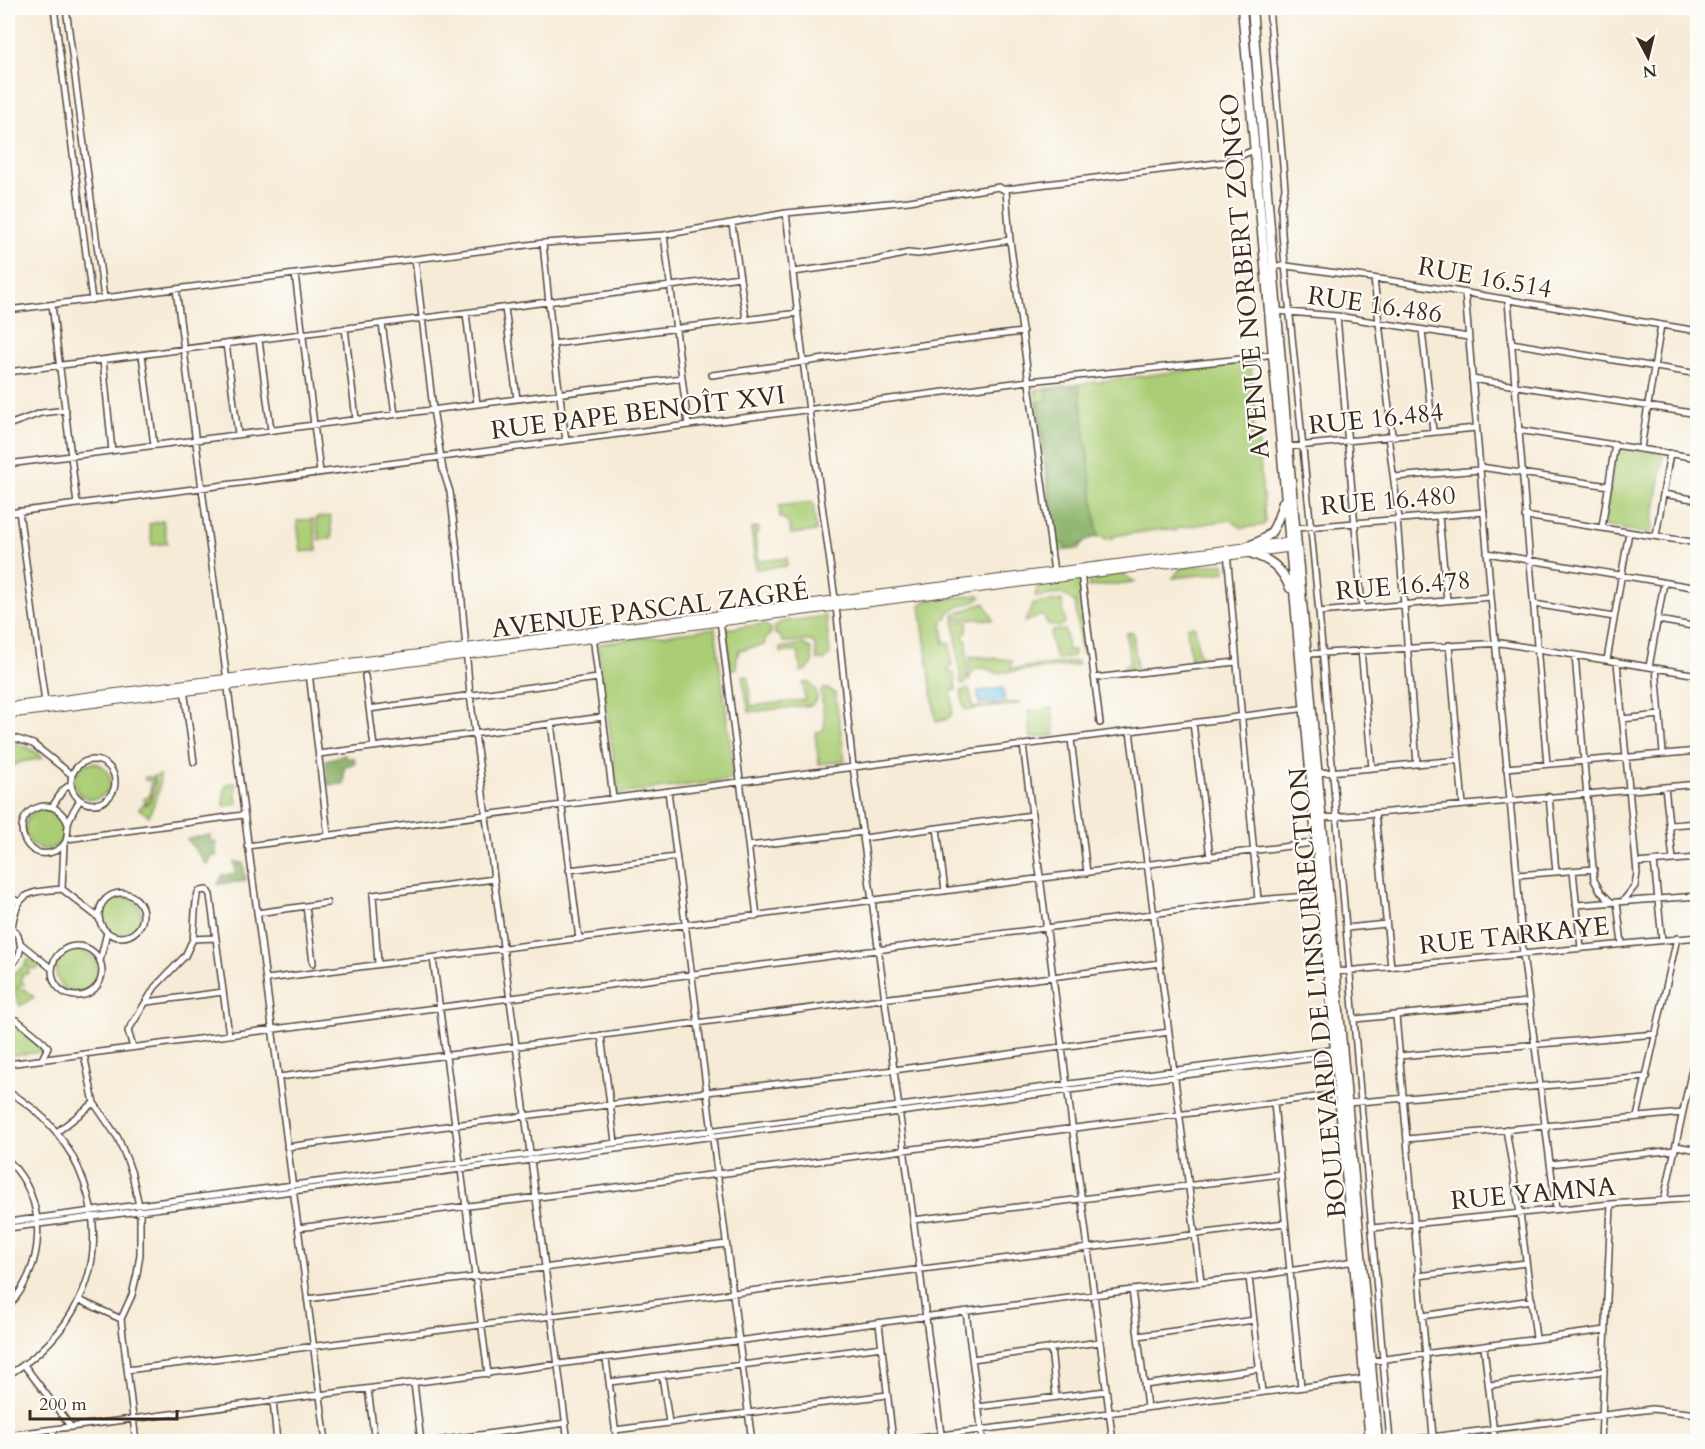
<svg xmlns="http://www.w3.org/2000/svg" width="1705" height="1449" viewBox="0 0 1705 1449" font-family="Cardo,serif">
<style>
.green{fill:#aacd75;stroke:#727c4a;stroke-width:1.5}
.forest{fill:#87b066;stroke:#616d42;stroke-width:1.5}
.water{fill:#6ec1ea;stroke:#547684;stroke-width:1.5}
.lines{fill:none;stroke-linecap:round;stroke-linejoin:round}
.street-casing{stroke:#57473a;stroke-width:8}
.secondary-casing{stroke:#57473a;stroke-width:10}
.primary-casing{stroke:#57473a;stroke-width:11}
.street{stroke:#fff;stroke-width:5}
.secondary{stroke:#fff;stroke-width:8}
.primary{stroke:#fff;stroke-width:8}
.labels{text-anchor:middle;stroke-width:4.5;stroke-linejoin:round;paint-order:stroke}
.street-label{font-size:26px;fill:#3b2a1e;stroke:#fdfcf7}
</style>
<rect width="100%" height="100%" fill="#fdfcf7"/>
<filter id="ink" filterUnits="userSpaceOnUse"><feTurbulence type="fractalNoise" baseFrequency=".0167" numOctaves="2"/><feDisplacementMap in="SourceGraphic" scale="12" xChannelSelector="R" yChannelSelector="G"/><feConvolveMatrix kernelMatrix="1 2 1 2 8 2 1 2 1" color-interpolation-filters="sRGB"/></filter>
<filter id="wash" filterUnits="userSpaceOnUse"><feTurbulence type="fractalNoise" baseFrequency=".008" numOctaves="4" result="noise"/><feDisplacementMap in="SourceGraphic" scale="24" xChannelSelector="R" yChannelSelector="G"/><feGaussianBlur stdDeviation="1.35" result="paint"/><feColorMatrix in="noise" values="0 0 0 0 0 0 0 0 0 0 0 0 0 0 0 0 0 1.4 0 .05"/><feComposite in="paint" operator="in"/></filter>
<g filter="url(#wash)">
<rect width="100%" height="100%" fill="#f6ebd7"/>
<!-- green -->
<path class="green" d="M1250 362 1257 417 1253 420 1254 434 1258 438 1265 522 1263 525 1242 528 1230 520 1177 528 1176 531 1164 529 1113 536V538L1105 539 1104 536 1087 539 1078 549 1056 551 1035 390Z
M1617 447 1664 454 1651 534 1604 526Z
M813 502 816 531 791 534C790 527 789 519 780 518L779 506Z
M330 516 332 538 319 540 316 518Z
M313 519 317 550 301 552 297 521Z
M163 521 167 543 152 545 149 524Z
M758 527 759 531 755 535 759 561 787 558V566L756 569 751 529Z
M1224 563 1225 572 1173 578 1181 568Z
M1094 566 1124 575 1135 582 1089 587 1088 579Z
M1078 580 1081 581 1089 652 1081 653 1075 601H1072L1070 598 1061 594 1036 597 1035 595 1038 586Z
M978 595 981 597C973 606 957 603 947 614V618L942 621 944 643 950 642 952 667H949V673H954L956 690 951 692C953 709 957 719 936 722L920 605 925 601Z
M1062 600 1065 623 1059 627 1048 624 1043 615 1025 622 1033 604Z
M985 603 993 620 954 618V614Z
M826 616 830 654 824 661 817 659 815 645 811 641 783 642 780 636 775 634 774 628 781 622Z
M954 620 968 622 967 632 963 635 964 639 967 641 966 684H961Z
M764 624 770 628 771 633 765 640 764 645 739 650 736 663 737 667 735 669H730L725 629Z
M1195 626 1199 656H1204L1205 662 1191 663 1187 627Z
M715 628 735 779 618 794 598 644Z
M1065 630 1068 650H1074V654L1071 657 1056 659 1050 637 1052 631Z
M1133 632 1137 669 1125 670 1124 665 1130 664 1126 633Z
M803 644 811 649 813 663 808 669 801 672 798 651 781 653 780 648Z
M970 656 1012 660 1011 669 1078 661V665L995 673C985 666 971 665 969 681L968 680Z
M742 676H748L751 706 805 700 803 683 809 682 816 690 817 698 812 705 749 712Z
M823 689H828L835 693 845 761 819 764 815 734 823 730 825 724 821 692Z
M966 689 970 691 973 708 1019 702 1020 704 967 710 964 708 961 691Z
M1052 708 1055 735 1031 738 1028 711Z
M8 742C22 744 32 748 43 758L21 762 8 768Z
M74 781a18 18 0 1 1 36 0a18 18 0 1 1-36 0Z
M160 775 159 790 149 816 139 809 145 803 144 799 150 796 151 781 145 780V777H151L154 780 150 801 145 804H147C154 799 158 783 153 776Z
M235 783 237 804 224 806C223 798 223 790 227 784Z
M25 829a20 20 0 1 1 40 0a20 20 0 1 1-40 0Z
M103 916a19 19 0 1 1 38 0a19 19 0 1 1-38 0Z
M56 971a21 21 0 1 1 42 0a21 21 0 1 1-42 0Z
M27 959 41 965 37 969 29 968V973L22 975 21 981 24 984 19 985 18 989H24L34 997 20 1006 16 997 14 982 10 981 8 977 18 971 24 965 27 966 25 963Z
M15 1022 22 1031 43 1044 40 1052 8 1056V1023Z"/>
<!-- forest -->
<path class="forest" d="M1079 385 1098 536C1083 539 1081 547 1066 549L1065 544 1056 545 1038 402 1048 401 1046 389Z
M345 755 347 759 354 757 355 763 344 767V784L328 785 326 760Z
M210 835 211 842H216V856H212L209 863 206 864 187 839Z
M234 862 243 863 246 881 218 884 223 875 236 874Z"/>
<!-- water -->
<path class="water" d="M1003 688 1005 701 979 704 978 691Z"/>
</g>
<g filter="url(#ink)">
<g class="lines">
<defs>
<path id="street" d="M54 8 92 300
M66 8 104 298
M1269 8 1285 188 1281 207 1282 234 1319 612 1390 1442
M1006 191 1010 240 1054 572
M1006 191V189L1225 162 1254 150
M786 213 809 411 836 606 853 767 872 900 942 1442
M732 224 746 319
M664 235 688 425
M543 243 553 344 566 441
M415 259 433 409 443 470 450 492 459 567 470 695 568 1442
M1273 266H1287L1400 282 1698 331
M793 272 873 261 908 253 918 254 1010 240
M295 274 320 472
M1374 279 1392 435
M176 289 326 1442
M1465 293 1491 597 1517 875 1523 954 1556 1209
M1508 301 1547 764
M52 305 77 504
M505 308 517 399
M8 310 543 243 664 235 786 213 909 201 999 187 1006 191
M1276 311 1337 316 1468 337
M466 313 477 404
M1337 316 1362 608
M382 324 395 414
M345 328 356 419
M1422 330 1433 431
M259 340 271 430
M1511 343 1698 374
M226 344 238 434
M553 344 798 313
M142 355 154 445
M103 360 112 451
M8 372 740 277
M712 375C815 361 919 344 1023 332
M1472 379 1698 414
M8 425 41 413 66 410
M1518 430 1698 458
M1388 436 1399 519
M1287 447 1476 428
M1641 448 1661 325
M8 464 682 378
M1480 467 1609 486
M1394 477 1480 470
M1663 494 1698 500
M19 511 45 702
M8 513 1029 381 1241 359 1273 354
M1439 516 1447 601
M1525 516 1698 543
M1397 519 1417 764
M1602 527 1615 444
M1296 528 1484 512
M1656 536 1670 453
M1227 552 1258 900
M1487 553 1698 588
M1081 573 1100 723
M1534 604 1614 617
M1319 612 1491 597
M720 620 757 916
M1658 620 1698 627
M593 636 613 798
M1449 645 1463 805
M1361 650 1372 768
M1307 654 1501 643 1698 675
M1575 655 1594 880 1601 892 1611 902
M1607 660 1629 532
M1617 662 1637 873 1635 886 1623 901
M1649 667 1664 583
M1656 668 1663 753
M309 673 328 835
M1695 675 1698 721
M365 676 374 747
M1094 678 1236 662
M184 689 194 762
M369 709 598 678
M1622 719 1660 715
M551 723 579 939
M1193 723 1210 857
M1130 731 1201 1281
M8 736 33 744 72 775
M1071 739 1087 873
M1023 745 1113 1442
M319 754 603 717
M71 782a22 22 0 1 1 44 0a22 22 0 1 1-44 0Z
M1506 768 1698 751
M1318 773 1459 760
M1665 787 1673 860
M668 791 752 1442
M1549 796 1556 872
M52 807 63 790 71 784
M1375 813 1391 967
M1322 818 1698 784
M68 824C63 812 53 803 39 807 7 816 25 865 55 851 72 843 65 833 69 820 72 813 76 806 80 800
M1670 825 1698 823
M937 828 945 891
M864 838 1032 815
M67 839 243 815
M247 846 1307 708
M749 846 863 832
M1654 861 1662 940
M1636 863 1698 858
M569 870 676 857
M1573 871 1581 948
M1517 875 1594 869
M62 889 64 844
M99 915a22 22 0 1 1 44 0a22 22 0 1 1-44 0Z
M8 896 19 902
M1617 902 1622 944
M1576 905 1698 896
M306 906 313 963
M257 913 327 903
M8 926C25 936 24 958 8 967
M12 928C17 891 29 892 62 889L99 918
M1347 928 1386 924
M193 939C195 928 194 898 199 891L207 890 210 895 229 1035
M20 943 51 968
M52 971a25 25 0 1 1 50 0a25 25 0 1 1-50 0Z
M433 958 488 1374
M100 961 107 932
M378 964 373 895 494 879
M1335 972 1698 937
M267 979 1320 842
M147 1002 223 992
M1396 1016 1433 1436
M1355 1019 1528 1002
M8 1020H17C24 1026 44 1041 48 1047L42 1059
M601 1035 615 1142
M133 1047 128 1031 155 987 185 956 193 939 216 938
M1399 1056 1656 1034
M8 1064 1258 900 1321 895
M279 1077 1160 963
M8 1092C79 1129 116 1226 79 1300 63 1333 38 1357 8 1375
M94 1103 118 1138 127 1160 132 1174 140 1210V1254L137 1274 132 1295 121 1319 136 1442
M1274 1103 1301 1387
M1348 1103 1647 1077
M1637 1117 1677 938
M1506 1129 1520 1213 1536 1338
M57 1132 94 1103 84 1054
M1407 1139 1682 1113
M1676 1146 1698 1150
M287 1147 707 1092 894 1070 1169 1032
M8 1160C49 1202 46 1265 8 1307
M1550 1164 1675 1150
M1664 1200 1698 1041
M913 1220 1281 1174
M8 1222 1338 1049
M8 1228 1339 1055
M298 1228 1339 1094
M1372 1228 1611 1204 1698 1198
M1418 1276 1526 1263
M1249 1277 1262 1392
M1132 1290 1147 1407
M307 1299 726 1244
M79 1300 121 1319
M966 1312 983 1442
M1422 1316 1532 1300
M879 1324 893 1441
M1138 1336 1254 1320
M1484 1347 1495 1442
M1051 1348 1056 1397
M606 1359 617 1442
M972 1359 1100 1342
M1370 1361 1606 1330
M24 1365 71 1427
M127 1370 1285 1223
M662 1376 669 1422
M610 1382 882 1347
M414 1383 421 1442
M1145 1385 1258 1369
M1490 1385 1604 1371
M368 1389 375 1442
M273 1400 277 1442
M978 1407 1106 1391
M53 1430 55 1442
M615 1430 887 1395
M8 1435 1132 1290 1249 1277 1355 1261
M429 1442 566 1423
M889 1442 1364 1379
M1392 1442 1652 1409 1698 1414
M1601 1442 1611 1204"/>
<path id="secondary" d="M8 707 1295 541
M8 714 1294 547"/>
<path id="primary" d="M1242 8 1370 1442
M1252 8 1288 447 1378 1442
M1245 547C1272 539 1276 529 1283 502
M1250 553C1271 560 1281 567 1290 588"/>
</defs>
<!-- street casing -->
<use href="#street" class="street-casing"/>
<!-- secondary casing -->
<use href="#secondary" class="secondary-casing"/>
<!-- primary casing -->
<use href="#primary" class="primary-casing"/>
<!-- street -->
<use href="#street" class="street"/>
<!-- secondary -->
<use href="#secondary" class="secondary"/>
<!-- primary -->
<use href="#primary" class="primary"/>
</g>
</g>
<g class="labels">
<!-- street labels -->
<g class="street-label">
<text transform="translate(1244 276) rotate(-95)" y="9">AVENUE NORBERT ZONGO</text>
<text transform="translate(1485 277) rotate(10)" y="9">RUE 16.514</text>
<text transform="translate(1375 304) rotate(8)" y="9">RUE 16.486</text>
<text transform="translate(638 412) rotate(-7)" y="9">RUE PAPE BENOÎT XVI</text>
<text transform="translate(1376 418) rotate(-6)" y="9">RUE 16.484</text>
<text transform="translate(1388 500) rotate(-5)" y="9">RUE 16.480</text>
<text transform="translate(1403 585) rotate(-5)" y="9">RUE 16.478</text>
<text transform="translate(650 609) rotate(-7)" y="9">AVENUE PASCAL ZAGRÉ</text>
<text transform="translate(1514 935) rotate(-6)" y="9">RUE TARKAYE</text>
<text transform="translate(1317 993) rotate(-95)" y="9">BOULEVARD DE L'INSURRECTION</text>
<text transform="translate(1533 1193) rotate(-5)" y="9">RUE YAMNA</text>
</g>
</g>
<!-- margin -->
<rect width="1705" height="1449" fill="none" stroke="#fdfcf7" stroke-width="30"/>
<!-- north arrow -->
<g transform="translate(1648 57) rotate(173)" stroke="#fdfcf7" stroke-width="4.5" paint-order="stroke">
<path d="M0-4.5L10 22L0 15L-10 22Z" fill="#3b2a1e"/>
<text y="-9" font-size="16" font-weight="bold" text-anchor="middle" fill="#3b2a1e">N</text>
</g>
<!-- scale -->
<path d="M30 1410v9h147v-9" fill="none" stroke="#3b2a1e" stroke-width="3"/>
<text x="39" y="1410" font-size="18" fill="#3b2a1e" stroke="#fdfcf7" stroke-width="4.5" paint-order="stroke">200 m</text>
</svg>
